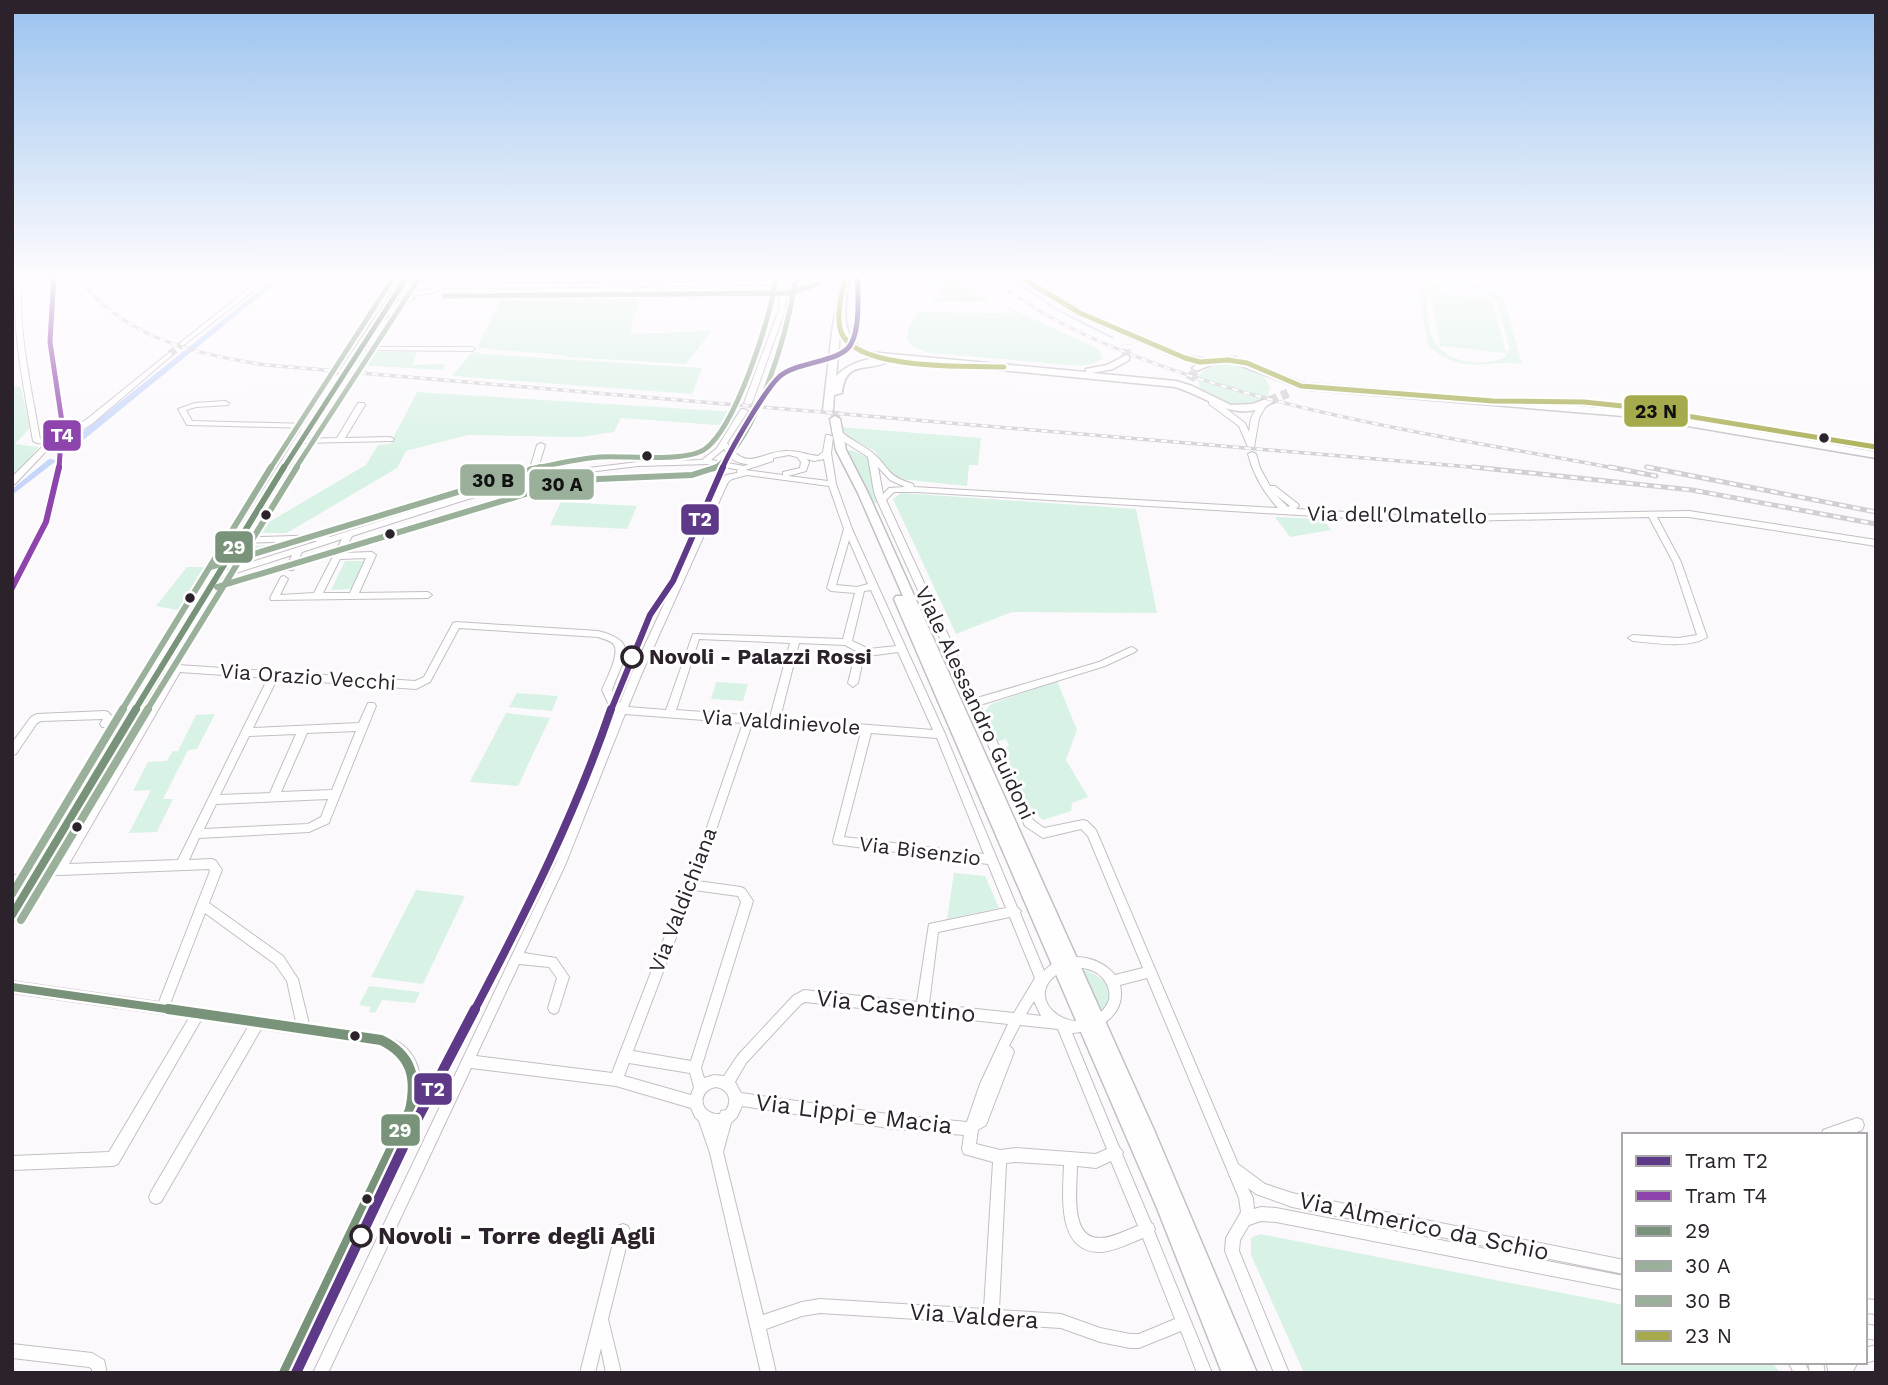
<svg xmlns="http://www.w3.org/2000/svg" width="1888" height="1385" viewBox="0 0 1888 1385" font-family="'Work Sans',sans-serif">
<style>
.green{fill:#d8f2e5;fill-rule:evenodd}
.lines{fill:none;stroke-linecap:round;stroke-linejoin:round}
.stream{stroke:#c5d6fa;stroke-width:2}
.canal{fill:#c5d6fa;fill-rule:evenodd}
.minor-tunnel{stroke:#d2ced3;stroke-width:7;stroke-dasharray:7 3.5;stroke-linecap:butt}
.major-tunnel{stroke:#d2ced3;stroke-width:9;stroke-dasharray:9 4.5;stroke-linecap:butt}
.minor-casing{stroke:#c4bec5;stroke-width:2}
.major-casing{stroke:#c4bec5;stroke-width:3}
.minor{fill:#fffeff;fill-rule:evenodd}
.major{fill:#fffeff;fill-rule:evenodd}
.tram{stroke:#d1cfd2;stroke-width:2}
.rail-far1-casing{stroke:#d1cfd2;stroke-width:3.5}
.rail-casing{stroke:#d1cfd2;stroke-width:5}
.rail-far1{stroke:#fff;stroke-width:2;stroke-dasharray:6;stroke-linecap:butt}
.rail{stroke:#fff;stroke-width:2.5;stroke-dasharray:7;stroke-linecap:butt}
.bus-1-far3-casing{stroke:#fff;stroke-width:9}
.bus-1-far2-casing{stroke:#fff;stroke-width:10}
.bus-1-far1-casing{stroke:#fff;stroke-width:13}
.bus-1-casing{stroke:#fff;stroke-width:15}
.bus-2-far2-casing{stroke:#fff;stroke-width:9}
.bus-2-far1-casing{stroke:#fff;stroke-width:10}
.bus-2-casing{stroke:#fff;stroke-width:13}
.bus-3-far2-casing{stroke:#fff;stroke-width:9}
.bus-3-far1-casing{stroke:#fff;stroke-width:10}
.bus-3-casing{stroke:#fff;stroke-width:13}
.bus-4-casing{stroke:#fff;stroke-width:9}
.bus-1-far3{stroke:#79937a;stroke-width:5}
.bus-1-far2{stroke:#79937a;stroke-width:6}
.bus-1-far1{stroke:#79937a;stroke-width:8}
.bus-1{stroke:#79937a;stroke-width:10}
.bus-2-far2{stroke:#9ab09a;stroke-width:5}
.bus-2-far1{stroke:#9ab09a;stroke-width:6}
.bus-2{stroke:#9ab09a;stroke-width:8}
.bus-3-far2{stroke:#9ab09a;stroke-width:5}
.bus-3-far1{stroke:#9ab09a;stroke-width:6}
.bus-3{stroke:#9ab09a;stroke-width:8}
.bus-4{stroke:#a5ab4c;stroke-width:5}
.tram-1-far3-casing{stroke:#fff;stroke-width:9}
.tram-1-far2-casing{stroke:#fff;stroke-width:10}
.tram-1-far1-casing{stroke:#fff;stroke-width:13}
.tram-1-casing{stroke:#fff;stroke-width:15}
.tram-2-far1-casing{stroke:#fff;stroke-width:9}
.tram-2-casing{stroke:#fff;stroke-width:10}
.tram-1-far3{stroke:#5d3988;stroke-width:5}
.tram-1-far2{stroke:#5d3988;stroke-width:6}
.tram-1-far1{stroke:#5d3988;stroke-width:8}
.tram-1{stroke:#5d3988;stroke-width:10}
.tram-2-far1{stroke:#8e44ad;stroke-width:5}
.tram-2{stroke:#8e44ad;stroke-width:6}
.bus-dot{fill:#2b222c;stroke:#fff;stroke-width:2.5}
.stop-dot{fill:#fff;stroke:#2b222c;stroke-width:3.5}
.labels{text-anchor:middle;stroke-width:6;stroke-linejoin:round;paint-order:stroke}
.street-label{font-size:21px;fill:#2b222c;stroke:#fff}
.stop-label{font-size:21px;font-weight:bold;fill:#2b222c;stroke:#fff;text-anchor:start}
.near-street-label{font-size:24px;fill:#2b222c;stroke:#fff}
.near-stop-label{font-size:24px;font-weight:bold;fill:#2b222c;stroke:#fff;text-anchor:start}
.line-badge{stroke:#fff;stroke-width:2.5}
.badge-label{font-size:19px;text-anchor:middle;font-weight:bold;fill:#fff}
.pale-badge-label{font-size:19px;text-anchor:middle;font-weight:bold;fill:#111}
</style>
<rect width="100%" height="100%" fill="#fcf9fd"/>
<!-- green -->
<path class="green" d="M934 274H952L989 302 933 301 942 297Z
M1453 281 1482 287 1504 299 1522 364C1486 359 1462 377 1428 345L1419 293 1431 284ZM1461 285 1483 291 1497 301 1510 349 1504 358C1485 366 1449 364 1436 344 1428 333 1427 307 1427 294L1440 286Z
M643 289 629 334 712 331 686 364 568 357C559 352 497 352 477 347L506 291Z
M1430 293 1492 299 1506 353 1440 346Z
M1007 307 1097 348 1103 358 1095 363 1081 366 930 353 912 346 907 338 908 329 918 312 1015 313Z
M473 351 481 354 702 368 692 394 452 376Z
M369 352H417L412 365 445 364 443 370 356 365 364 353Z
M1222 364C1240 363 1264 368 1270 387L1268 395C1250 410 1195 407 1198 376L1209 367Z
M13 386 21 387 30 428 15 444 39 447 12 478Z
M417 392 737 412 731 426 621 418 614 432 580 437 468 435 406 451 397 468 287 533H261L257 529 366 465 378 445 390 444Z
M841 427 981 438 978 465H969L967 486 899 479 888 471 875 451 850 438Z
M852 450 870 459 879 502 872 504 846 451Z
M901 493 1136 509 1157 613 1012 612 956 634 893 499Z
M561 502 637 506 627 529 550 525Z
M1275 517 1323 519 1331 530 1290 537Z
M295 545 294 547 233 565 245 546Z
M345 561H365L351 589 331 590Z
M187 567H210L182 611 156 606Z
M1057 681 1077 730 1066 760 1088 797 1072 803 1071 811 1043 820 1028 807 1001 749 1009 746 1006 739 997 742 985 711 991 704Z
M716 682 748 684 743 701 711 699Z
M517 693 558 696 552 711 509 707Z
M506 713 550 718 518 786 470 782Z
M215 714 197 749 188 750 163 799H173L157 832 129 833 151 790 133 791 148 762 167 761 173 751H178L196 715Z
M954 873 985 876 999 908 947 919Z
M416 890 465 896 423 984 371 977Z
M1079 969C1101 972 1125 995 1099 1012Z
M369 986 420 992 415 1003 382 1000 375 1013 369 1012 371 1007 359 1005Z
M1260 1234 1624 1305V1362H1772L1780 1373H1304L1251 1255V1238Z"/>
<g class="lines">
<!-- stream -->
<path class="stream" d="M1004 274 1058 310 1113 338"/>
<!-- canal -->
<path class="canal" d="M280 274H287L71 450H65V446Z
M49 459H52L56 461 12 495V489Z"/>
<!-- minor-tunnel -->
<path class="minor-tunnel" d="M170 354 182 344
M53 442 68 435"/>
<!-- major-tunnel -->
<path class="major-tunnel" d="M1126 358 1127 344
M1190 380 1196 368
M1269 401 1288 393
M835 419 836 411"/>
<defs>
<path id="minor" d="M16 274H22C17 329 31 385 40 439L53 440 57 442 53 444 15 484H12V477L45 444 37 443 33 441C24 387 11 329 16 274Z
M267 274H274L184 345H180V343Z
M468 274H477L455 284 781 281 782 274H788V281L807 274H817L787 285 785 310 752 403 748 405 744 403 779 310 781 285 445 288 432 293 407 297 404 295 407 293 431 289Z
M359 347H472L475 349 472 351 357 350 356 349Z
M170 352 172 353V355L93 423 71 437H65V433L87 419Z
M1209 400H1215L1245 423 1249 432 1251 418 1260 402H1266L1267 404 1259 418 1254 447H1248L1239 426 1209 404Z
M1584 400 1632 405 1876 445V449L1632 409 1584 404 1520 405 1516 403 1520 401Z
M225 401 229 403 228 405 196 407 186 410 192 421 309 424 313 426 309 428 190 425H187L178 409 195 403Z
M358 403H364L365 405 345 438 390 437 394 439 393 441 299 443 295 441 299 439 337 438Z
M741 409H744L748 411 727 443C748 474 761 450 789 451 799 451 808 455 818 456L823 452 826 435H829L833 437 831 453 836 484 852 529 945 734 1017 907 1021 911 1020 913 1044 971C1064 950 1097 954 1115 975L1143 968 1088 836 1081 829 1043 838 1025 826 877 500 874 492 868 457 843 441 832 432V428H838C848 440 863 444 874 454 880 459 884 465 889 471 895 478 904 481 913 484L914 487 1278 508C1264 493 1253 474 1248 454L1252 452 1256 454 1260 468 1270 486H1275L1298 504 1299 506 1296 509 1414 516 1689 511 1876 540V546L1689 517H1657L1681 562 1707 637C1690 649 1653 643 1633 641L1628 638 1633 635 1678 638 1697 635 1673 562 1649 517 1414 522 917 492H894L886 500 977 698 1099 662 1129 648 1132 647 1137 650 1135 652 1105 666 980 705 1033 820 1044 828 1083 820 1087 821 1096 830 1238 1164 1265 1184 1292 1193 1624 1260V1274L1292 1207 1256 1194 1248 1188 1253 1198 1254 1209 1261 1207 1276 1208 1624 1276V1290L1276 1222 1261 1221 1249 1225 1240 1240 1239 1251 1289 1373H1274L1225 1251 1226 1238 1241 1212 1239 1198 1147 978 1120 985C1127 1015 1098 1032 1072 1033L1119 1147 1123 1152 1122 1154 1151 1223 1153 1224 1155 1229 1154 1231 1212 1373H1197L1181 1331 1139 1348H1130L1100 1342 1061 1328 820 1313 802 1316 766 1329 776 1373H761L710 1153 699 1121 695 1117 691 1108 616 1086 471 1068 328 1373H313L556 863 617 711 608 703 602 690C606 680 620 654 614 645 611 640 603 639 598 637L459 628 430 682 416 689 277 679 253 728 359 723 368 703H374L376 706 330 820 329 823 309 832 199 838 189 860 212 859 216 861 222 870 209 903 283 956 298 979 309 1024C323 1026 338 1028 352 1030 381 1034 412 1038 419 1072 422 1086 420 1101 415 1115L292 1373H277L404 1109C411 1081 411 1058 381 1046L261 1029 161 1202 156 1204 151 1202 149 1197 151 1192 248 1027 201 1020 118 1164 113 1166 12 1170V1156L109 1152 189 1018 12 993V981L159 1002 210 871 209 869 60 875 34 873 32 870 34 867 57 865 171 671 156 669 154 667 156 665H178L415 681 424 677 453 623 456 622 598 631C642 642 622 659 612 690L615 698 620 703 632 673 721 481 726 475 737 473V470H740L709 464 638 466 547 477 465 500 352 536 343 553 372 552 376 555 359 593 428 592 432 595 428 598 271 600 270 598 281 577 284 576 288 579 280 595 314 593 342 539 302 552 293 570H287L286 568 292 555 217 579H211L210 577 211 575 318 541 237 543 234 542 233 540 234 538 326 535 330 537 459 496 527 478 537 445 541 443 545 445 536 475 547 473 638 462 702 460 717 448ZM724 449C730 459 737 464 749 464L744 466 711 460ZM789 455 797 457 801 462 800 468 783 472V475L745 470 773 461V458ZM807 459 814 461 824 459 828 481 788 476 806 471 809 462ZM878 467 890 480 905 487 889 488 883 494ZM747 475 829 486 844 529 827 588 831 591 855 593 843 639 693 634 666 710 628 707 642 673 728 482 732 479ZM1276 495 1290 506 1288 507ZM849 540 868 584 857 587 836 585ZM366 558 350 593H323L340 559ZM871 590 896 646 869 649 852 641 864 591ZM699 639 790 643 770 717 676 710ZM799 643 845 645 856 651 848 683 853 687 858 683 864 655 868 656 898 652 933 730 780 718ZM180 672 268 678 178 860 69 864ZM625 714 743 723 706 830 612 1073 476 1056 519 964 549 967 557 978 548 1008 550 1012 554 1014 558 1012 569 977 556 958 524 953 566 863ZM752 724 861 732 833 841 834 844 988 864 1006 908 929 924 917 1002 804 990 793 996 738 1055 724 1076 714 1075 704 1078 701 1068 753 901 745 889 741 887 697 881 716 830ZM356 731 332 790 281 792 307 733ZM871 733 937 738 984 854 844 837ZM296 734 270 793 220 795 249 736ZM328 799 321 817 308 824 204 829 216 804ZM694 890 738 896 741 902 691 1061 633 1051ZM205 913 275 964 287 981 296 1022 170 1004ZM1010 917 1035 978 1014 1013 929 1004 938 932ZM1071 967C1076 968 1082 967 1087 969 1103 972 1116 991 1106 1006 1080 1044 1020 1002 1056 975 1060 972 1066 970 1071 967ZM1034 1001 1041 1016 1026 1014ZM805 1002 1008 1024 980 1084 967 1122 895 1115 741 1093 735 1082 746 1063 801 1004ZM1020 1025 1058 1029 1107 1149 1096 1154 1016 1148 1000 1150 976 1144 978 1130 986 1125 1014 1052 1012 1048 1009 1046ZM629 1063 690 1073 694 1087 691 1095 624 1076ZM716 1087C728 1089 733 1100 726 1110L721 1111 720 1114C699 1115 696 1091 716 1087ZM742 1106 895 1129 964 1135 962 1149 964 1154 993 1162 984 1309 820 1299 802 1302 763 1315 723 1152 731 1123 737 1117ZM1111 1161 1138 1226C1126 1230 1113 1238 1100 1238 1069 1239 1077 1187 1077 1166L1096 1168ZM1016 1162 1064 1165C1063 1195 1056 1254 1102 1252 1115 1251 1130 1243 1143 1238L1175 1319 1139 1334H1130L1100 1328 1061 1314 999 1310 1006 1163Z
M105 711 108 712 113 718 108 727H102L100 724 103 719 41 721 37 723 16 754 12 755V743L31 717 37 714Z
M33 874 37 876 39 879 37 882 12 885V875Z
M1857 1118 1862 1120 1864 1125 1862 1130 1848 1135H1822L1823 1130Z
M623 1224 628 1226 630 1231 608 1319 621 1373H606L601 1348 595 1373H580L616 1231 618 1226Z
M1865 1299 1876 1300V1314L1865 1313Z
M1865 1324 1876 1326V1340L1865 1338Z
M12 1344 92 1353 104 1360 107 1373H92V1369L89 1367 12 1358Z
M1876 1345V1360L1865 1363 1862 1362H1865V1348Z
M1788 1362H1804L1810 1373 1808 1362H1823L1825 1373H1794Z
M1826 1362H1858L1852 1373H1829Z"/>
<path id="major" d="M405 274H413L400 293H406L414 298 383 319 347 372H341L340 370ZM402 298H404L391 307 396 299Z
M842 274H850C845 302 837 339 869 352L1086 372V369L1107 365 1126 355 1129 356V360L1113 369 1092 373 1176 381 1192 386 1231 405 1252 404 1269 398 1274 401C1238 427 1209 397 1175 387L868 357 849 348 840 334 836 376C848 364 874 353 889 361 868 373 846 358 842 393L834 395 833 410 828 413 825 412 823 410 832 332Z
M1011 274H1021L1083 311 1187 356 1207 359 1235 357 1303 383 1635 411 1876 452V458L1635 417 1301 389 1234 363 1213 364 1196 371 1192 368 1199 363 1182 360 1077 315Z
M340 373 345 376 205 600 17 920 12 921V901L197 595 335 376Z
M835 416 840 419 846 450 868 493 1154 1130 1257 1373H1222L1157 1208 894 599 896 596H903L858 493 836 450 830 419Z"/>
</defs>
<!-- minor casing -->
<use href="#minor" class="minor-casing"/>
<!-- major casing -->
<use href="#major" class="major-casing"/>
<!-- minor -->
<use href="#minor" class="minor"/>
<!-- major -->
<use href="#major" class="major"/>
<!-- tram -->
<path class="tram" d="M706 506 716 490
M680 565 691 551"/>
<defs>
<path id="rail-far1" d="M75 274C121 337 193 354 266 365L1494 469
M983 274C1014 295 1045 316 1079 332 1244 410 1440 435 1619 469
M1646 467 1656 469"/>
<path id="rail" d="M1473 467 1692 490 1876 524
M1610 467 1656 476
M1647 467 1876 512"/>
</defs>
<!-- rail-far1 casing -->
<use href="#rail-far1" class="rail-far1-casing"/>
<!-- rail casing -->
<use href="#rail" class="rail-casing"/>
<!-- rail-far1 -->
<use href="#rail-far1" class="rail-far1"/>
<!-- rail -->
<use href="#rail" class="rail"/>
<defs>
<path id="bus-1-far3" d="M283 469 409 274"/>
<path id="bus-1-far2" d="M135 710 284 467"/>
<path id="bus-1-far1" d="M12 915 136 709
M12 987 180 1011"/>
<path id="bus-1" d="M168 1009 381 1040C412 1055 417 1078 410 1110L284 1373"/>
<path id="bus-2-far2" d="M444 296 789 293 818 284
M295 469 418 280
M713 469C757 443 787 332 795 284"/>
<path id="bus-2-far1" d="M217 587 542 489 598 479 692 475 717 467
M147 710 297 467"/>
<path id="bus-2" d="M21 920 148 709"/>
<path id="bus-3-far2" d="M444 276 590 274
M270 469 396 274
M530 469C552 465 576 459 599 457 625 455 685 463 705 449 735 428 771 318 775 282"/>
<path id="bus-3-far1" d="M211 567 540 467
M122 710 271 467"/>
<path id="bus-3" d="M12 894 123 709"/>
<path id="bus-4" d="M846 274C843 292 835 314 841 332 856 371 969 366 1004 367
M1015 274 1080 313 1185 358 1200 362 1228 360 1247 363 1301 386 1493 401 1584 402 1632 407 1876 447"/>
</defs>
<!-- bus-1-far3 casing -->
<use href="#bus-1-far3" class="bus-1-far3-casing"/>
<!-- bus-1-far2 casing -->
<use href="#bus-1-far2" class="bus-1-far2-casing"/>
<!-- bus-1-far1 casing -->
<use href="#bus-1-far1" class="bus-1-far1-casing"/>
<!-- bus-1 casing -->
<use href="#bus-1" class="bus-1-casing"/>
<!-- bus-2-far2 casing -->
<use href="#bus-2-far2" class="bus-2-far2-casing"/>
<!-- bus-2-far1 casing -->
<use href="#bus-2-far1" class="bus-2-far1-casing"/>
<!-- bus-2 casing -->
<use href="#bus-2" class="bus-2-casing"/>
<!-- bus-3-far2 casing -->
<use href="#bus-3-far2" class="bus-3-far2-casing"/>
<!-- bus-3-far1 casing -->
<use href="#bus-3-far1" class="bus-3-far1-casing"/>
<!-- bus-3 casing -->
<use href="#bus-3" class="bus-3-casing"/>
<!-- bus-4 casing -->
<use href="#bus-4" class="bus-4-casing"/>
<!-- bus-1-far3 -->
<use href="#bus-1-far3" class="bus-1-far3"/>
<!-- bus-1-far2 -->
<use href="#bus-1-far2" class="bus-1-far2"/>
<!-- bus-1-far1 -->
<use href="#bus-1-far1" class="bus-1-far1"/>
<!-- bus-1 -->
<use href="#bus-1" class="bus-1"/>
<!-- bus-2-far2 -->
<use href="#bus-2-far2" class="bus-2-far2"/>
<!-- bus-2-far1 -->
<use href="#bus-2-far1" class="bus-2-far1"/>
<!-- bus-2 -->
<use href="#bus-2" class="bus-2"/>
<!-- bus-3-far2 -->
<use href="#bus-3-far2" class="bus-3-far2"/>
<!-- bus-3-far1 -->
<use href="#bus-3-far1" class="bus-3-far1"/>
<!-- bus-3 -->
<use href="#bus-3" class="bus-3"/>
<!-- bus-4 -->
<use href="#bus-4" class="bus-4"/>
<defs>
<path id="tram-1-far3" d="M722 469C730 450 765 390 779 377 796 361 841 363 851 344 861 326 857 294 858 274"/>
<path id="tram-1-far2" d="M611 710 650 615 673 581 723 467"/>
<path id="tram-1-far1" d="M474 1011C526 912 575 815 611 709"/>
<path id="tram-1" d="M296 1373 407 1139 475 1009"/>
<path id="tram-2-far1" d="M54 274 50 342 62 422 59 469"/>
<path id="tram-2" d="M12 588 46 522 59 467"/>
</defs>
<!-- tram-1-far3 casing -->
<use href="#tram-1-far3" class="tram-1-far3-casing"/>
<!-- tram-1-far2 casing -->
<use href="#tram-1-far2" class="tram-1-far2-casing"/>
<!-- tram-1-far1 casing -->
<use href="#tram-1-far1" class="tram-1-far1-casing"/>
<!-- tram-1 casing -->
<use href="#tram-1" class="tram-1-casing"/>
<!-- tram-2-far1 casing -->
<use href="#tram-2-far1" class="tram-2-far1-casing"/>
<!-- tram-2 casing -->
<use href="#tram-2" class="tram-2-casing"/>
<!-- tram-1-far3 -->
<use href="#tram-1-far3" class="tram-1-far3"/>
<!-- tram-1-far2 -->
<use href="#tram-1-far2" class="tram-1-far2"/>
<!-- tram-1-far1 -->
<use href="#tram-1-far1" class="tram-1-far1"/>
<!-- tram-1 -->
<use href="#tram-1" class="tram-1"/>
<!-- tram-2-far1 -->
<use href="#tram-2-far1" class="tram-2-far1"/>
<!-- tram-2 -->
<use href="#tram-2" class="tram-2"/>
</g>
<!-- sky -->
<linearGradient id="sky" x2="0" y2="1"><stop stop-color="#9ac2ef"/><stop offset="0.59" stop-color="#fefcfe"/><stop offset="1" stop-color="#fefcfe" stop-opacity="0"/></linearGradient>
<rect width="1888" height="468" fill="url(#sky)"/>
<!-- markers -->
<g class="bus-dot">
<circle cx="1824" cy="438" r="6"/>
<circle cx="647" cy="456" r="6"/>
<circle cx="266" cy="515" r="6"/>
<circle cx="390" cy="534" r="6"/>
<circle cx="190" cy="598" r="6"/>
<circle cx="77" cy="827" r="6"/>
<circle cx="355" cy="1036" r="6"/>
<circle cx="367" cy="1199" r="6"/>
</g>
<g class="stop-dot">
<circle cx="632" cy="657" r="10"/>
<circle cx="361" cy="1236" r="10"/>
</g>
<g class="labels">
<!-- street labels -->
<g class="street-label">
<text transform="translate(1397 515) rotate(1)" y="7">Via dell'Olmatello</text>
<text transform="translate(308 677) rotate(4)" y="7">Via Orazio Vecchi</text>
<text transform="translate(975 703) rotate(65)" y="7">Viale Alessandro Guidoni</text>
<text transform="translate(781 722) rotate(4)" y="7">Via Valdinievole</text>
<text transform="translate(920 851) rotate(7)" y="7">Via Bisenzio</text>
<text transform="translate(683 900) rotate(-69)" y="7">Via Valdichiana</text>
</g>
<!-- stop labels -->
<g class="stop-label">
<text x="649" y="664">Novoli - Palazzi Rossi</text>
</g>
<!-- near-street labels -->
<g class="near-street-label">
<text transform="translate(896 1006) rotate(6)" y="8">Via Casentino</text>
<text transform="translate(854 1114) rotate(7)" y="8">Via Lippi e Macia</text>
<text transform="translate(1424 1226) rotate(12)" y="8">Via Almerico da Schio</text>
<text transform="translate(974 1316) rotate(4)" y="8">Via Valdera</text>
</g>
<!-- near-stop labels -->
<g class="near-stop-label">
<text x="378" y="1244">Novoli - Torre degli Agli</text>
</g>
</g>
<g class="line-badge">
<rect x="1623" y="394" width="66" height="34" rx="7" fill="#a5ab4c"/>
<rect x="42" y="419" width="40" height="33" rx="7" fill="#8e44ad"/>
<rect x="459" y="463" width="67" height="34" rx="7" fill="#9ab09a"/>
<rect x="528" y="468" width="67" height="33" rx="7" fill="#9ab09a"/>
<rect x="680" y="503" width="40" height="33" rx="7" fill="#5d3988"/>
<rect x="214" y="530" width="40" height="34" rx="7" fill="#79937a"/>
<rect x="413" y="1072" width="40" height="34" rx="7" fill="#5d3988"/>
<rect x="380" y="1113" width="41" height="34" rx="7" fill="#79937a"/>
</g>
<g class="badge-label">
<text x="62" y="442">T4</text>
<text x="700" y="526">T2</text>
<text x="234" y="554">29</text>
<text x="433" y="1096">T2</text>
<text x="400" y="1137">29</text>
</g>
<g class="pale-badge-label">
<text x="1656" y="418">23 N</text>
<text x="493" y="487">30 B</text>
<text x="562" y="491">30 A</text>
</g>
<!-- border -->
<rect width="1888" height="1385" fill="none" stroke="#2b222c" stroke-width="28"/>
<!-- legend -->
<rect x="1622" y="1133" width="245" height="231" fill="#ffffff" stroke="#aaa7ab" stroke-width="2"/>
<rect x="1636" y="1156" width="35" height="10" fill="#5d3988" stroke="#aaa7ab" stroke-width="2"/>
<text x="1685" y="1168" font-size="21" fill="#2b222c">Tram T2</text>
<rect x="1636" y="1191" width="35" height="10" fill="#8e44ad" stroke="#aaa7ab" stroke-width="2"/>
<text x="1685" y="1203" font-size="21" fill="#2b222c">Tram T4</text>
<rect x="1636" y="1226" width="35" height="10" fill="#79937a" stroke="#aaa7ab" stroke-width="2"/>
<text x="1685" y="1238" font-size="21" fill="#2b222c">29</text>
<rect x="1636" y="1261" width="35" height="10" fill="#9ab09a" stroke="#aaa7ab" stroke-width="2"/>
<text x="1685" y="1273" font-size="21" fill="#2b222c">30 A</text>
<rect x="1636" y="1296" width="35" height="10" fill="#9ab09a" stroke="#aaa7ab" stroke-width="2"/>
<text x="1685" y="1308" font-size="21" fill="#2b222c">30 B</text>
<rect x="1636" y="1331" width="35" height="10" fill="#a5ab4c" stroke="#aaa7ab" stroke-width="2"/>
<text x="1685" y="1343" font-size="21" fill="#2b222c">23 N</text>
</svg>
